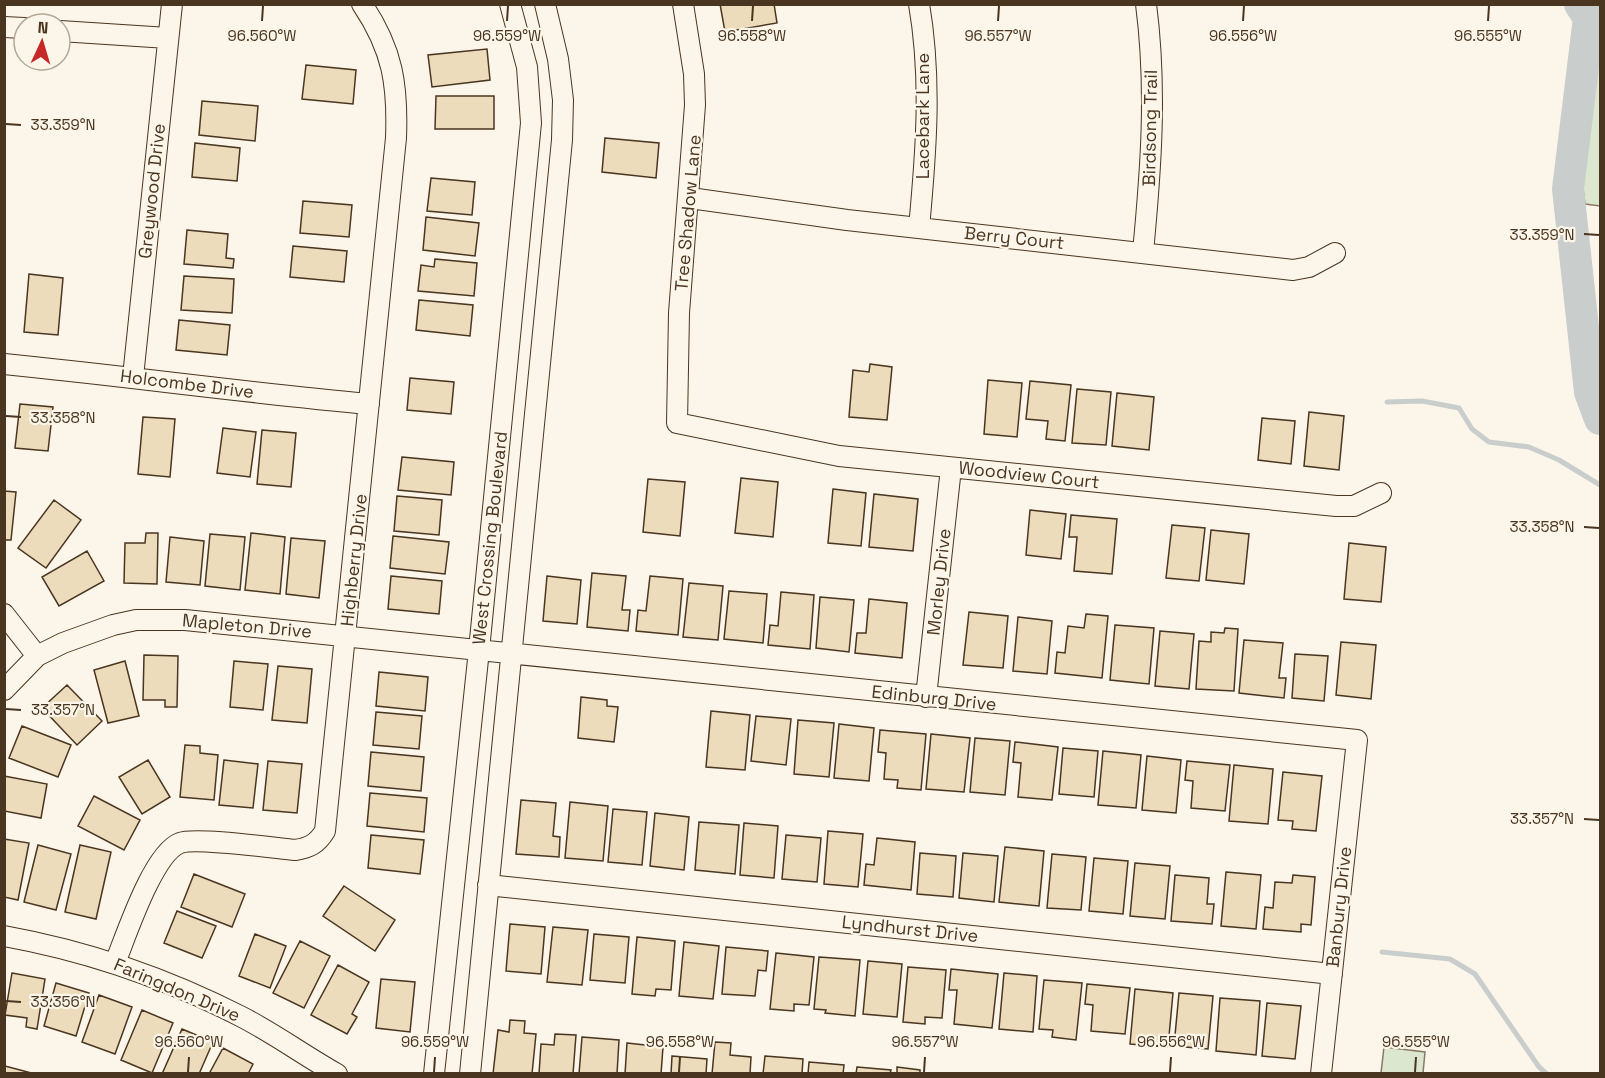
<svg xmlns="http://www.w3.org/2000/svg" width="1605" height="1078" viewBox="0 0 1605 1078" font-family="'Space Grotesk',sans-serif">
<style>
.green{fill:#dce7d0;stroke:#887966;stroke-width:1.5}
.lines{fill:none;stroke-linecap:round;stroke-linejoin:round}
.stream{stroke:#c9cecd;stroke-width:5}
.river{stroke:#c9cecd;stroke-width:32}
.building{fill:#ecdcbc;stroke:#4a3520;stroke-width:1.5}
.minor-casing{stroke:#4a3520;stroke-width:22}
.minor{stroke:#fbf6e9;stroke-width:20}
.ticks{fill:none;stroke:#4a3520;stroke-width:2}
.labels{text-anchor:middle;stroke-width:4.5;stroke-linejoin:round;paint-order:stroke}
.street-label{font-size:18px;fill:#4a3520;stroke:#fbf6e9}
.ticks-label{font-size:15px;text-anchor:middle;fill:#4a3520;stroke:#fbf6e9;stroke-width:4.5;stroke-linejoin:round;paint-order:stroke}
</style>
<rect width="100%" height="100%" fill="#fbf6e9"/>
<!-- green -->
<path class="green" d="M1582 5H1600V206L1585 204 1583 189Z
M1384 1047 1425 1052 1423 1073H1381Z"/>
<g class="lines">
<!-- stream -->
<path class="stream" d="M1589 18 1594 4
M1387 402 1422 401 1459 408 1472 429 1489 442 1529 447 1559 460 1600 485
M1382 952 1450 959 1475 974 1539 1067 1547 1074"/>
<!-- river -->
<path class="river" d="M1580 4 1589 18 1568 189 1590 392 1600 419"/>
</g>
<!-- building -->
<path class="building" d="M720 4H774L777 23 725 32Z
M487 49 490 80 432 87 428 55Z
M306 65 356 70 353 104 302 99Z
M436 96H494V129H435Z
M202 101 258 106 255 141 199 135Z
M605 138 659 143 656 178 602 172Z
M195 143 240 148 237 181 192 177Z
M431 178 475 182 472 215 427 211Z
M303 201 352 205 349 237 300 233Z
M426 217 479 223 475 256 423 250Z
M187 230 228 234 226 258 234 259 233 268 184 264Z
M293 246 347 251 344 282 290 277Z
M435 259 477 263 474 296 418 291 421 265 434 267Z
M29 274 63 278 58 335 24 332Z
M184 276 234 279 232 313 181 310Z
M419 300 473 305 470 336 416 330Z
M179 320 230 325 227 355 176 350Z
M870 364 892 367 887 420 849 417 853 370 869 372Z
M410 378 454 382 451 414 407 410Z
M988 380 1022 383 1017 437 984 434Z
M1030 381 1071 385 1065 441 1046 439 1048 421 1026 419Z
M1077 389 1111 392 1106 445 1072 443Z
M1117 393 1154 397 1149 450 1112 446Z
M20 404 53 407 48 451 15 448Z
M1309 412 1344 416 1339 470 1304 466Z
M143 417 175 419 170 477 138 474Z
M1262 418 1295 421 1291 464 1258 460Z
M223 428 256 432 250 477 217 473Z
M262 430 296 433 291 487 257 484Z
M402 457 454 462 451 495 398 490Z
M741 478 778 482 773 537 735 533Z
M648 479 685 482 680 536 643 532Z
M833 489 866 493 861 546 828 543Z
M4 491 16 492 11 540H4Z
M874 494 918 499 913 551 869 547Z
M397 496 442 500 439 535 394 531Z
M54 500 81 520 46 568 18 548Z
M1030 510 1066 514 1061 559 1026 555Z
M1071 515 1117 519 1112 574 1074 571 1077 537H1069Z
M1172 525 1205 528 1199 581 1166 578Z
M1211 530 1249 534 1244 584 1206 580Z
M146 533H158L157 584 124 583 125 543H145Z
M251 533 285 537 280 594 245 590Z
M210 534 245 537 240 590 205 586Z
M393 536 449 542 445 574 390 568Z
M170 537 204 541 200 585 166 582Z
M291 538 325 541 319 598 286 594Z
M1349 543 1386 547 1381 602 1344 599Z
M87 551 104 581 59 606 42 577Z
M592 573 626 576 622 610H630L628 631 587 627Z
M391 576 442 581 439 614 388 609Z
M547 576 581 580 577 624 543 621Z
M650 576 683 579 678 635 636 631 638 610 646 611Z
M689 583 723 586 718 640 683 637Z
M729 591 767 594 763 643 724 639Z
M781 592 814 595 810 649 768 645 770 625 778 626Z
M820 597 854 600 849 652 816 648Z
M869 599 907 603 902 658 855 653 857 633H866Z
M969 612 1008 616 1003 668 963 665Z
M1086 614 1108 616 1102 678 1055 673 1057 652 1065 653 1068 626 1084 628Z
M1018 617 1052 621 1047 674 1013 671Z
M1115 625 1154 628 1149 684 1110 680Z
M1225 628 1238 629 1234 691 1196 689 1199 641 1211 642V632L1224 633Z
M1160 631 1194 634 1189 689 1155 686Z
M1244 640 1283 643 1279 678H1286L1284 698 1239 693Z
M1341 642 1376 645 1371 699 1336 695Z
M1295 654 1328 656 1324 701 1292 698Z
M144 655 178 656 177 707H165V700H143Z
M125 661 139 716 108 723 94 670Z
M234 661 268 664 263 710 230 707Z
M278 666 312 669 307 723 272 720Z
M379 672 428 677 425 711 376 706Z
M67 685 102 721 77 745 42 708Z
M581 697 607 700V706L618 707 614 742 578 738Z
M711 711 750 715 745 770 706 767Z
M376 712 422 716 419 749 373 745Z
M756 716 791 719 786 765 751 761Z
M798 720 834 723 829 777 794 774Z
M839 724 874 728 869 781 834 778Z
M22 726 71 745 58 777 9 758Z
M880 730 926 734 921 790 897 788 898 780 884 779 886 753 878 752Z
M931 734 970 738 964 792 926 789Z
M975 738 1010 741 1005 795 970 792Z
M1015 742 1058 747 1052 800 1018 797 1021 763 1013 762Z
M185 745 200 746V753L218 755 214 800 180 797Z
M1063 748 1098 751 1094 797 1059 794Z
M1103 751 1141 755 1136 808 1098 805Z
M371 752 424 757 421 791 368 786Z
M1147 756 1181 760 1176 813 1142 810Z
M148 760 170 797 142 814 119 777Z
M224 760 258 764 253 808 219 805Z
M268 761 302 764 297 813 263 810Z
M1187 761 1230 765 1225 811 1191 808 1193 781 1185 780Z
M1234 765 1273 769 1268 824 1229 821Z
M1283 772 1322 776 1316 831 1292 829 1293 821 1278 820Z
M4 776 47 784 41 818 4 811Z
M370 793 427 798 424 832 367 826Z
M94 796 140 820 124 850 78 826Z
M521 800 556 803 553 836 560 837 559 857 516 854Z
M570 802 608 806 603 861 565 858Z
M613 809 647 812 642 865 608 862Z
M655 813 689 817 684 870 650 866Z
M699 822 739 825 735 874 695 870Z
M744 823 778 826 774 878 740 875Z
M828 831 863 834 858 887 824 884Z
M371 835 424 840 420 874 368 868Z
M786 835 821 838 817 882 782 879Z
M877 838 915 842 911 890 864 885 866 864 874 865Z
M4 839 29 843 18 900 4 897Z
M38 845 71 854 56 910 24 902Z
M80 845 111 852 96 919 65 912Z
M1005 847 1044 851 1039 906 999 902Z
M920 853 956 856 953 897 917 894Z
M963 853 998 856 994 902 959 898Z
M1052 854 1086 857 1081 910 1047 908Z
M1094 858 1128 861 1123 914 1089 911Z
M1135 863 1170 866 1165 919 1130 916Z
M1226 872 1261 875 1256 929 1221 926Z
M194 874 245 894 232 927 181 907Z
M1175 875 1209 878 1207 904H1214L1212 924 1171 921Z
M1293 875 1315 877 1311 925 1301 924V932L1263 929 1265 907 1273 908 1275 882 1292 883Z
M344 886 395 920 375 951 323 916Z
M177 911 216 926 202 958 164 943Z
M510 924 545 927 541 974 506 971Z
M553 927 588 930 582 985 547 982Z
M255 934 286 946 270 988 239 976Z
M594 934 629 937 625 983 590 980Z
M637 937 675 941 671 990 656 989 655 996 632 994Z
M300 941 330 956 304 1008 273 993Z
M684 942 719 946 713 999 679 996Z
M726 947 768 951 766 971 758 970 755 996 722 994Z
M776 953 814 957 809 1005 794 1004V1011L770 1009Z
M819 957 860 960 855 1016 825 1013 826 1010 814 1009Z
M868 961 902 964 897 1017 863 1014Z
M338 965 369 982 352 1014 357 1017 347 1034 311 1015Z
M908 967 946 970 942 1018 925 1017V1024L903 1022Z
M951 969 998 974 992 1028 954 1024 957 990H949Z
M12 973 45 979 37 1029 26 1027 27 1018 5 1015Z
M1004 973 1037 976 1033 1032 999 1029Z
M381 979 415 982 410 1032 376 1028Z
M1044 980 1082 983 1076 1040 1052 1037 1053 1030 1039 1029Z
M56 983 89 993 76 1036 44 1026Z
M1087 984 1130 988 1125 1034 1091 1031 1093 1005 1085 1004Z
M1135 989 1173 993 1168 1047 1130 1044Z
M1179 993 1213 996 1208 1049 1174 1046Z
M99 995 132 1007 115 1054 82 1042Z
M1220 998 1260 1001 1256 1055 1216 1051Z
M1267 1003 1301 1006 1295 1059 1262 1056Z
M142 1010 173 1023 152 1073 121 1060Z
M510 1020 525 1021 524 1033 536 1034 532 1074H493L498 1030 509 1032Z
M182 1029 213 1042 199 1074H162Z
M555 1034 576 1035 573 1074H539L541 1044 554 1045Z
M582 1037 619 1040 617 1074H579Z
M715 1042 731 1043 730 1055 751 1057 750 1074H712Z
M627 1043 663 1047 661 1074H625Z
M223 1048 253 1064 248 1074H209Z
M672 1056 707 1059 706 1074H671Z
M765 1056 803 1059 802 1074H763Z
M809 1062 844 1065 843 1074H808Z
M5 1066 35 1074H4Z
M857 1067 891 1070 890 1074H856Z
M897 1067 920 1070V1074H897Z"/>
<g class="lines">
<defs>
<path id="minor" d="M683 4 694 74 695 105 679 313 677 423 839 456 1336 506H1354L1381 493
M919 4C932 79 926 153 919 228
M4 27 24 28
M60 31 168 38
M690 198 847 220 1293 270 1309 267 1335 253
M1143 252C1151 169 1157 88 1146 4
M4 364C126 376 247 393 369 404
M133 377 172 4
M4 614 37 656
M4 690 37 656 63 643 113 625 136 620H185L1357 740 1321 1074
M926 697 951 468
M488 885 1332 974
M4 936C87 951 168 979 242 1017 275 1034 305 1056 337 1074
M115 963C126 936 153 853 180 843 195 837 274 848 295 850 309 848 317 844 325 831L396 138C398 85 393 50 362 4
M434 1074 479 650 531 123 527 67 510 4
M470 1074 562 140 563 100 558 59 545 4"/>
</defs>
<!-- minor casing -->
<use href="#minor" class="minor-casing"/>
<!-- minor -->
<use href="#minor" class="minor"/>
</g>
<!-- ticks -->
<path class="ticks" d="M262 21 263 6M507 21 508 6M752 21 753 6M998 21 999 6M1243 21 1244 6M1488 21 1489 6M6 124 21 125M1584 234 1599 235M6 416 21 417M1584 527 1599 528M6 709 21 710M1584 819 1599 820M6 1001 21 1002M188 1072 189 1057M434 1072 435 1057M679 1072 680 1057M924 1072 925 1057M1170 1072 1171 1057M1415 1072 1416 1057"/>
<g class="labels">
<!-- street labels -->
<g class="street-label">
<text transform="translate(923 116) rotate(-90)" y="6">Lacebark Lane</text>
<text transform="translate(1150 128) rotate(-89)" y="6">Birdsong Trail</text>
<text transform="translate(152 191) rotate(-84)" y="6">Greywood Drive</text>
<text transform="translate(688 213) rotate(-85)" y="6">Tree Shadow Lane</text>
<text transform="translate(1014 238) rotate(6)" y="6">Berry Court</text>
<text transform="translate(187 384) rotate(7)" y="6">Holcombe Drive</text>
<text transform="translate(1029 475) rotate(6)" y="6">Woodview Court</text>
<text transform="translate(490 538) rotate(-84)" y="6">West Crossing Boulevard</text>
<text transform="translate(354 560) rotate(-84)" y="6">Highberry Drive</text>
<text transform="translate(939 582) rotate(-84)" y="6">Morley Drive</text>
<text transform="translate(247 626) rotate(5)" y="6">Mapleton Drive</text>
<text transform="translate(934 698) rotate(6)" y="6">Edinburg Drive</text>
<text transform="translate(1339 907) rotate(-84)" y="6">Banbury Drive</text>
<text transform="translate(910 929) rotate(6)" y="6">Lyndhurst Drive</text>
<text transform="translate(177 990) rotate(23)" y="6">Faringdon Drive</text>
</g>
</g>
<g class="ticks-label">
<text x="262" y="41">96.560°W</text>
<text x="507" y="41">96.559°W</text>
<text x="752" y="41">96.558°W</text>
<text x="998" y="41">96.557°W</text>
<text x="1243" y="41">96.556°W</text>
<text x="1488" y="41">96.555°W</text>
<text x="63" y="130">33.359°N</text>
<text x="1542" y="240">33.359°N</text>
<text x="63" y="423">33.358°N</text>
<text x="1542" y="532">33.358°N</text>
<text x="63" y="715">33.357°N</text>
<text x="1542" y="824">33.357°N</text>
<text x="63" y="1007">33.356°N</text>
<text x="189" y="1047">96.560°W</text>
<text x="435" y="1047">96.559°W</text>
<text x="680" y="1047">96.558°W</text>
<text x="925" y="1047">96.557°W</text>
<text x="1171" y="1047">96.556°W</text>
<text x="1416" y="1047">96.555°W</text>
</g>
<!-- border -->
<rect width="1605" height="1078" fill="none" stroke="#4a3520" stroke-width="12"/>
<!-- north arrow -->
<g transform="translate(42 42) rotate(4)"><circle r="28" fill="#fbf6e9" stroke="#b4a999" stroke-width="1.5"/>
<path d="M0-4.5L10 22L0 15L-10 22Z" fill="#c62828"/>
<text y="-9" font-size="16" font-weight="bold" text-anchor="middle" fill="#4a3520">N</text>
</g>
</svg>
